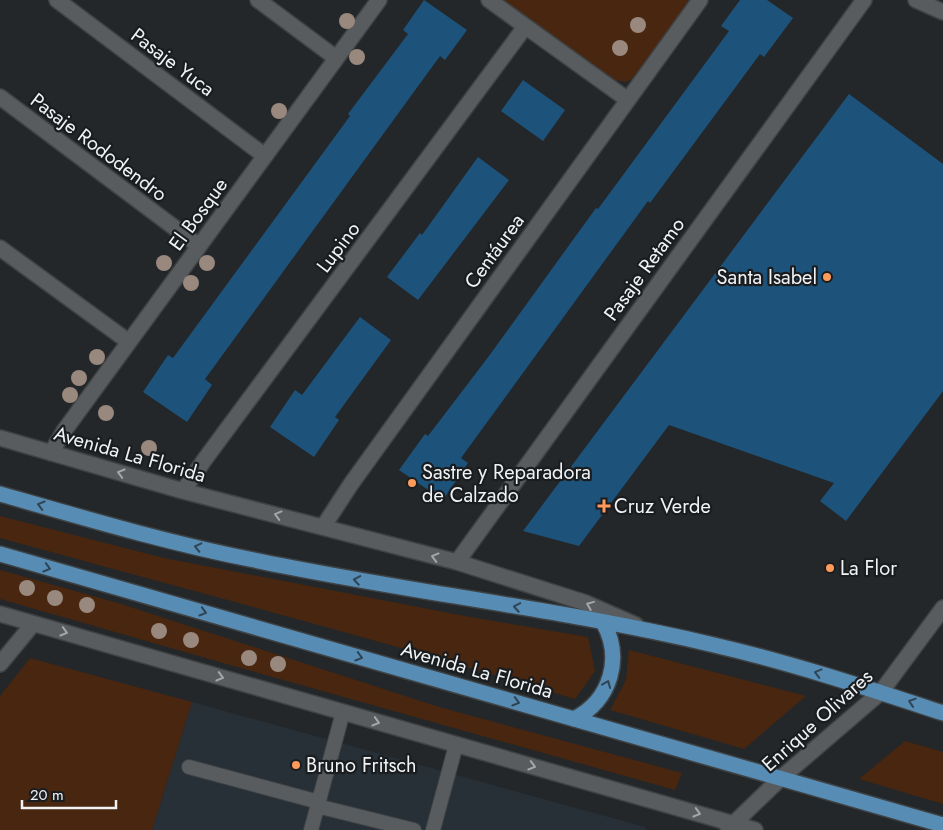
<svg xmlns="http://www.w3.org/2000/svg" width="943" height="830" viewBox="0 0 943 830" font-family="Jost,sans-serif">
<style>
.built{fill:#272f37}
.green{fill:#48260f}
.building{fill:#1d537b}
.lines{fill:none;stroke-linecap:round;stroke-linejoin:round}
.service-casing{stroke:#3e4244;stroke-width:16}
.minor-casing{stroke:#3e4244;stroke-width:18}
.tertiary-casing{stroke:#3e4244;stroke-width:18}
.secondary-casing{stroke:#3e4244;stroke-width:18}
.primary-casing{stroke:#3e4244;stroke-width:18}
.service{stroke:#585c5f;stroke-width:14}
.minor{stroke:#585c5f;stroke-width:15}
.tertiary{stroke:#585c5f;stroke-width:15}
.secondary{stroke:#585c5f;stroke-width:15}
.primary{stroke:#578db5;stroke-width:15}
.tree{fill:#99887e}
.oneway{stroke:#a4a7aa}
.oneway2{stroke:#2f4454}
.poi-dot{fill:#ff9b5a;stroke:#1a1d20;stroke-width:2}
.labels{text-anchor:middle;stroke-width:4.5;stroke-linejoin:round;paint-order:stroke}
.street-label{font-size:20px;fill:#f0f2f4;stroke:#1a1d20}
.poi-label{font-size:20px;fill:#f0f2f4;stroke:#1a1d20;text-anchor:start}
</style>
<rect width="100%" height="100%" fill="#232729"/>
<!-- built -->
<path class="built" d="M192 702 645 827 646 830H152Z"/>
<!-- green -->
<path class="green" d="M502 0H690L635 76 627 82 615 80Z
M0 516 164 558 470 617 588 637 595 671 575 699C385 641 192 591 0 538Z
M0 570 118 603 439 707 682 773 675 790 223 663 0 599Z
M629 650 806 696 744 749 610 710 626 680Z
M30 658 192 702 152 830H0V696Z
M905 741 943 752V804L859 779Z"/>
<!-- building -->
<path class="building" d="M424 0 467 30 445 60 440 56 205 379 212 385 187 422 143 392 168 355 173 358 350 116 348 114 408 34 403 30Z
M740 0H767L793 18 764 57 760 54 650 203 648 201 461 458 468 463 443 500 399 470 425 434 428 436 489 356 596 208 598 209 729 31 721 26Z
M523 80 565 110 543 141 501 111Z
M849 94 943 164V391L846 521 820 501 834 483 669 425 579 546 523 531Z
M478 157 509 180 418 300 387 277 420 233 422 235Z
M360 317 391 340 335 417 339 420 314 457 270 427 295 390 302 395Z"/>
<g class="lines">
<defs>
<path id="service" d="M189 767 319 802
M317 806 414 830
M311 830 343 712
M433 830 456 745"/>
<path id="minor" d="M57 0 265 156
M258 0 336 58
M489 0 628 100
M916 0 943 12
M0 97 199 246
M0 248 129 342
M0 438 183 491 457 562 586 603 636 625
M51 453 64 431 379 0
M183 491 205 459 525 27
M323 527 351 484 700 0
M457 562 864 0
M0 664 33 624"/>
<path id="tertiary" d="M0 614 755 830
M728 829 781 778"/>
<path id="secondary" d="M781 778 881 692 943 608"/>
<path id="primary" d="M0 494C84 518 168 543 254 560 407 592 562 609 714 645 792 663 867 688 943 713
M0 554 943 825
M574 719C611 700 623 658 603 622"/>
</defs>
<!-- service casing -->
<use href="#service" class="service-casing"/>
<!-- minor casing -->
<use href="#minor" class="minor-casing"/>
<!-- tertiary casing -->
<use href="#tertiary" class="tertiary-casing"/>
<!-- secondary casing -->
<use href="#secondary" class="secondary-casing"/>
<!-- primary casing -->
<use href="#primary" class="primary-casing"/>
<!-- service -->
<use href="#service" class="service"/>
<!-- minor -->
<use href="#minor" class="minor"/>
<!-- tertiary -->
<use href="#tertiary" class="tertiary"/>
<!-- secondary -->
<use href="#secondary" class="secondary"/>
<!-- primary -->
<use href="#primary" class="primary"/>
</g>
<!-- trees -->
<g class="tree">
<circle cx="347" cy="21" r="8"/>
<circle cx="638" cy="25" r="8"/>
<circle cx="620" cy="48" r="8"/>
<circle cx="357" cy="57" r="8"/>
<circle cx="279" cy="111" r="8"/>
<circle cx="164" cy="263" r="8"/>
<circle cx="207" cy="263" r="8"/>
<circle cx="191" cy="283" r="8"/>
<circle cx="97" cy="357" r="8"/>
<circle cx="79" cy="378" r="8"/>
<circle cx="70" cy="395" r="8"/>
<circle cx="106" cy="413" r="8"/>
<circle cx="149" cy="448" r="8"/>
<circle cx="27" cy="588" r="8"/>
<circle cx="55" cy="598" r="8"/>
<circle cx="87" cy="605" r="8"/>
<circle cx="159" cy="631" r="8"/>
<circle cx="191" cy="640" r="8"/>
<circle cx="249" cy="658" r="8"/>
<circle cx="278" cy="664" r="8"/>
</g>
<!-- one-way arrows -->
<defs><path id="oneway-chevron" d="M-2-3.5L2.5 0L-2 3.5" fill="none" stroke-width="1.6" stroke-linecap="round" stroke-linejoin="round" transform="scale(1.25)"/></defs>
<g class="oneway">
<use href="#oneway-chevron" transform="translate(121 473) rotate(-164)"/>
<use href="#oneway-chevron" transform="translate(278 515) rotate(-165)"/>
<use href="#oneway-chevron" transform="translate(435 557) rotate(-165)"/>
<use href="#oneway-chevron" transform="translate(590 605) rotate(-158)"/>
<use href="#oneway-chevron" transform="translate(64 632) rotate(16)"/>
<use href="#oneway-chevron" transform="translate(220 677) rotate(16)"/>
<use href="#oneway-chevron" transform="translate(376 722) rotate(16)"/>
<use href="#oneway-chevron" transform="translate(532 766) rotate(16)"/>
<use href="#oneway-chevron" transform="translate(697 813) rotate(16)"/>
</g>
<g class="oneway2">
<use href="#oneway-chevron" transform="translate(41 505) rotate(-164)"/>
<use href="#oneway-chevron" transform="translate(198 547) rotate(-167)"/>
<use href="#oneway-chevron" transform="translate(47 568) rotate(16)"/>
<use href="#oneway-chevron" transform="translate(357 580) rotate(-170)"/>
<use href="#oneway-chevron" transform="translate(517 607) rotate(-170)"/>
<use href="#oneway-chevron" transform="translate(203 612) rotate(16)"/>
<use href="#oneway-chevron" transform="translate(359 657) rotate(16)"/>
<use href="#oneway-chevron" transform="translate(818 673) rotate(-165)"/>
<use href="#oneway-chevron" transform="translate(607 684) rotate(-68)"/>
<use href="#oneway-chevron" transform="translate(516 702) rotate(16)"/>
<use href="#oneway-chevron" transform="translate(912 702) rotate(-162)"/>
</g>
<!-- markers -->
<g class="poi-dot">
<circle cx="827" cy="277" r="5"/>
<circle cx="412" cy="483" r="5"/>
<path d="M601.5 498.5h5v5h5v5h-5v5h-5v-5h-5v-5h5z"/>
<circle cx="830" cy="568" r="5"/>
<circle cx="296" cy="765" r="5"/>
</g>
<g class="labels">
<!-- street labels -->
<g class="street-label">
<text transform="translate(173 62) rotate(37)" y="7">Pasaje Yuca</text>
<text transform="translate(99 147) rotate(37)" y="7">Pasaje Rododendro</text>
<text transform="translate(198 214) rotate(-54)" y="7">El Bosque</text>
<text transform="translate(338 247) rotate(-53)" y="7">Lupino</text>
<text transform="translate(494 251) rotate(-54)" y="7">Centáurea</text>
<text transform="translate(644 269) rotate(-54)" y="7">Pasaje Retamo</text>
<text transform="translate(130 454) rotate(16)" y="7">Avenida La Florida</text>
<text transform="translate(477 670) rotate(16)" y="7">Avenida La Florida</text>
<text transform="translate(817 720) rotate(-42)" y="7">Enrique Olivares</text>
</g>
<!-- poi labels -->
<g class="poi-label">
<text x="817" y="284" text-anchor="end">Santa Isabel</text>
<text x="422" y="479">Sastre y Reparadora<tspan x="422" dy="23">de Calzado</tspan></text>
<text x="614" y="513">Cruz Verde</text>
<text x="840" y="575">La Flor</text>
<text x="306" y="772">Bruno Fritsch</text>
</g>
</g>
<!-- scale -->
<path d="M22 800v8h94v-8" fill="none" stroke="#f0f2f4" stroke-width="2.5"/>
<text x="30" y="800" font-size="15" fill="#f0f2f4" stroke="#1a1d20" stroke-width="4" paint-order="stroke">20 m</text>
</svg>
